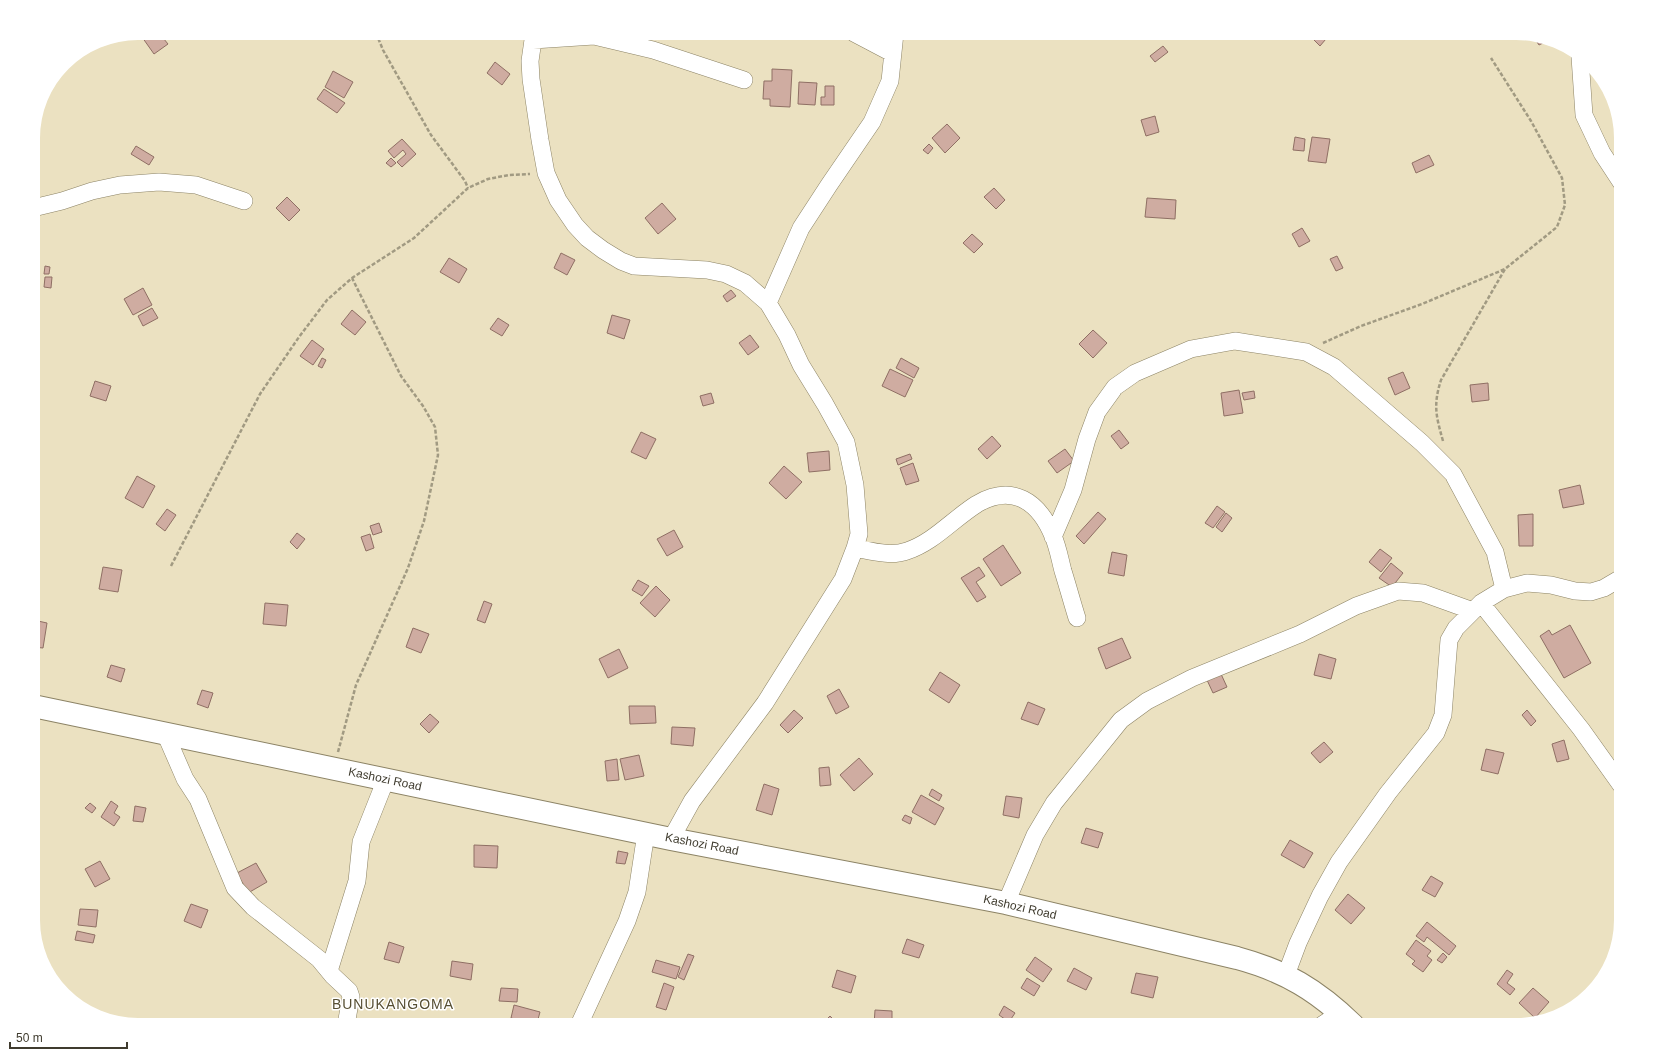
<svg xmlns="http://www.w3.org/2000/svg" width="1654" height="1058" viewBox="0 0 1654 1058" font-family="Helvetica,sans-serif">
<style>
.building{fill:#cfaca1;stroke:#8f6f64}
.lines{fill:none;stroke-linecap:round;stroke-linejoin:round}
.street-casing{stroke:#8c8365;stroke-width:18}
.secondary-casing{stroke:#8c8365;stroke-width:24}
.path{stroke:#a19a82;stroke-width:2.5;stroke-dasharray:4 2;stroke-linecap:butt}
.street{stroke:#fff;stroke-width:17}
.secondary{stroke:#fff;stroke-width:22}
.labels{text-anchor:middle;stroke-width:3;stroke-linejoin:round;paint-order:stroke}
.street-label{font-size:12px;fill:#3f3b2e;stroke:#fff}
.quarter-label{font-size:14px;letter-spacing:1px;fill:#564e32;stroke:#fff}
</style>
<rect width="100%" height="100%" fill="#ebe1c1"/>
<!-- building -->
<path class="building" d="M148 33H159L168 44 154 54 142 37Z
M1320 33H1331L1320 46 1314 40Z
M1371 33H1386L1372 38Z
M1535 39 1545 42 1539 45Z
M1163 46 1168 52 1155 62 1150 56Z
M495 62 510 74 502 85 487 73Z
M772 69 792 70 790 107 770 106V99H763L764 81H772Z
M333 71 353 82 344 98 325 87Z
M799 82 817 83 815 105 798 104Z
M825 86H834V105H821V97H825Z
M324 89 345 103 337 113 317 99Z
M1155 116 1159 132 1146 136 1141 120Z
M947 124 960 138 945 153 932 138Z
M1295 137 1305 139 1304 151 1293 150Z
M1312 137 1330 139 1326 163 1308 161Z
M402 139 416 154 402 167 397 162 406 154 403 150 394 158 388 151Z
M929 144 933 148 928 154 923 150Z
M136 146 154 157 149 165 131 154Z
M1429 155 1434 165 1416 173 1412 163Z
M391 158 396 163 391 167 386 163Z
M994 188 1005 200 996 209 984 197Z
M287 197 300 210 289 221 276 208Z
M1147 198 1176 200 1175 219 1145 217Z
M662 203 676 219 658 234 645 218Z
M1302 228 1310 241 1299 247 1292 234Z
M972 234 983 244 974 253 963 243Z
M561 253 575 260 567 275 554 268Z
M1337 256 1343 268 1336 271 1330 259Z
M449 258 467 269 459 283 440 272Z
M45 266 50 267 49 274H44Z
M45 277H52L51 288 44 287Z
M143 288 152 305 133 315 124 299Z
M731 290 736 296 727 302 723 296Z
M152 308 158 318 143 326 138 316Z
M352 310 366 322 355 335 341 324Z
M612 315 630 320 624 339 607 333Z
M498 318 509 325 502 336 490 329Z
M1093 330 1107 343 1093 358 1079 344Z
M750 335 759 347 748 355 739 343Z
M312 340 324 349 313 365 300 356Z
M322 358 326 360 322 368 318 366Z
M901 358 919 368 914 378 896 368Z
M890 369 913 380 905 397 882 386Z
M1403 372 1410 388 1395 395 1388 378Z
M95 381 111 386 106 401 90 396Z
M1488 383 1489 400 1472 402 1470 385Z
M1239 390 1243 413 1224 416 1221 393Z
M1254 391 1255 398 1244 400 1242 393Z
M711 393 714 403 703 406 700 396Z
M1119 430 1129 443 1121 449 1111 436Z
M641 432 656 439 646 459 631 452Z
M992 436 1001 446 987 459 978 449Z
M1065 449 1074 461 1057 473 1048 461Z
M829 451 830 470 809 472 807 453Z
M910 454 912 459 898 465 896 459Z
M913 463 919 481 906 485 900 468Z
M784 466 802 482 786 499 769 483Z
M137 476 155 486 143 508 125 498Z
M1580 485 1584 504 1563 508 1559 490Z
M1217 506 1225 512 1213 528 1205 523Z
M167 509 176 515 165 531 156 524Z
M1098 512 1106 519 1084 544 1076 536Z
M1226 513 1232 518 1222 532 1216 527Z
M1533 514V546H1519L1518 515Z
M379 523 382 532 373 535 370 526Z
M674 530 683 547 667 556 657 539Z
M297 533 305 539 297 549 290 542Z
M370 534 374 548 366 551 361 537Z
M1003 545 1021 573 1001 586 983 559Z
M1380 549 1392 558 1381 572 1369 562Z
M1112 552 1127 555 1124 576 1108 573Z
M1391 563 1403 573 1392 587 1379 578Z
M103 567 122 570 118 592 99 589Z
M979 567 985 576 976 582 986 597 977 602 961 578Z
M638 580 649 586 642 596 632 590Z
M656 586 670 600 655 617 640 603Z
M484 601 492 604 485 623 477 620Z
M265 603 288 605 286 626 263 624Z
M38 621 47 623 43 648 33 647Z
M1570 625 1591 663 1564 678 1540 636 1549 630 1552 635Z
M413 628 429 634 421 653 406 647Z
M1122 638 1131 658 1106 669 1098 648Z
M619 649 628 668 608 678 599 659Z
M1319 654 1336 659 1331 679 1314 675Z
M111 665 125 669 121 682 107 677Z
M940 672 960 685 949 703 929 690Z
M1221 674 1227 687 1213 693 1207 680Z
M839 689 849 707 836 714 827 696Z
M202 690 213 693 208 708 197 704Z
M1028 702 1045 709 1038 725 1021 719Z
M629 706H655L656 723 630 724Z
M794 710 803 718 788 733 780 725Z
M1527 710 1536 721 1531 726 1522 715Z
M430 714 439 722 429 733 420 724Z
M672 727 695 728 693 746 671 744Z
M1564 740 1569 759 1557 762 1552 744Z
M1324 742 1333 752 1320 763 1311 753Z
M1486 749 1504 753 1498 774 1481 770Z
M639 755 644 776 625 780 620 759Z
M859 758 873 774 854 791 840 775Z
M617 759 619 780 607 781 605 761Z
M829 767 831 785 820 786 819 768Z
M764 784 779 789 772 815 756 810Z
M932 789 942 795 939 801 929 795Z
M921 795 944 808 935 825 912 812Z
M1006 796 1022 798 1019 818 1003 815Z
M111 801 118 806 114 813 120 817 114 826 101 817Z
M90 803 96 808 92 813 85 808Z
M135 806 146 808 143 822 133 821Z
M905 815 912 818 910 824 902 820Z
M1086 828 1103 833 1098 848 1081 843Z
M1290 840 1313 853 1304 868 1281 855Z
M474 845 498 846 497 868 474 867Z
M618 851 628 853 625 864 616 863Z
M100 861 110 879 95 887 85 869Z
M256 863 267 882 248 893 237 873Z
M1431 876 1443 883 1435 897 1422 890Z
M1348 894 1365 908 1351 924 1335 910Z
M191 904 208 910 201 928 184 921Z
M80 909 98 910 96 927 78 925Z
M1427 922 1456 946 1449 955 1427 937 1424 942 1416 936Z
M77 931 95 935 93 943 75 940Z
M907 939 924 945 919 958 902 953Z
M1416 940 1431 951 1427 956 1432 960 1423 972 1412 964 1415 961 1406 954Z
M389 942 404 947 399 963 384 959Z
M1443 953 1447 957 1442 963 1437 960Z
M688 954 694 956 684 980 678 977Z
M1035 957 1052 969 1043 982 1026 970Z
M656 960 680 967 676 979 652 972Z
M452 961 473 964 471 980 450 976Z
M1074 968 1092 978 1086 990 1067 981Z
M837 970 856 976 851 993 832 987Z
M1507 970 1513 974 1507 983 1515 989 1510 995 1497 984Z
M1136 973 1158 977 1153 998 1131 993Z
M1027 978 1040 986 1034 996 1021 988Z
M664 983 674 987 666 1010 656 1007Z
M501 988 518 989 517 1002 499 1001Z
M1533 988 1549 1002 1535 1018 1519 1003Z
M514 1005 540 1012 537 1023 544 1025H526L527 1022 511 1018Z
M1004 1006 1015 1013 1009 1022 999 1015Z
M875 1010 892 1011V1025H874Z
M830 1016 839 1025H821Z
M509 1019 518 1022 517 1025H508Z"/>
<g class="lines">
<defs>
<path id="street" d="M534 33 530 61 531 79 540 140 546 173 558 200 575 225 587 238 603 250 621 261 634 266 707 270 726 274 745 283 768 303 787 335 801 365 825 404 846 442 855 485 859 534 855 548 843 579 765 703 692 801 671 839
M854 33 892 53
M533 40 594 36 653 50 744 80
M1580 57 1584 115 1602 153 1621 182
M33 208 62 201 92 191 120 185 159 182 196 185 244 201
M768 303 801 228 829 185 872 122 890 81 895 33
M1053 537 1073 490 1087 439 1097 412 1115 387 1135 373 1191 349 1235 341 1306 352 1334 367 1422 443 1453 474 1495 552 1504 589
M855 548C871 551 891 557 907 551 934 542 953 519 977 504 1013 483 1039 502 1053 536 1058 547 1060 560 1063 571 1068 587 1072 602 1077 618
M1481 603 1581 729 1621 785
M165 733 185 779 198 799 235 888 253 907 319 959 333 976 349 991 351 997 346 1025
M1006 903 1035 835 1054 803 1121 720 1147 701 1192 678 1300 634 1356 606 1398 591 1423 593 1473 611
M329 971 357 881 361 842 386 779
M1286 975 1298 943 1320 896 1339 862 1388 793 1436 733 1443 715 1449 640 1456 628 1481 603 1504 589 1527 583 1551 585 1575 591 1591 592 1604 588 1621 578
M579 1025 627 921 637 892 646 833
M1322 1025 1340 1013"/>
<path id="secondary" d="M33 706 671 839 1006 903 1237 958C1285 971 1317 990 1353 1025"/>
</defs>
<!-- street casing -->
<use href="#street" class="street-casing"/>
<!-- secondary casing -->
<use href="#secondary" class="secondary-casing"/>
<!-- path -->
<path class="path" d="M376 33 383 50 431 135 465 181 468 188
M1323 343 1361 326 1422 304 1505 269 1557 227 1565 205 1562 178 1531 121 1491 58
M1443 441C1436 416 1433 405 1441 380L1505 269
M171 566 260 394 299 337 327 300 352 278 414 238 468 188 488 179 509 175 530 174
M338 752 356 685 408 568 424 521 438 455 435 427 423 406 401 376 352 278"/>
<!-- street -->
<use href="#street" class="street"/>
<!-- secondary -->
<use href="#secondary" class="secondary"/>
</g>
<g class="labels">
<!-- street labels -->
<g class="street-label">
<text transform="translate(385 779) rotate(12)" y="4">Kashozi Road</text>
<text transform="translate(702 844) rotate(11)" y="4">Kashozi Road</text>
<text transform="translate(1020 907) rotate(13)" y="4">Kashozi Road</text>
</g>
<!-- quarter labels -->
<g class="quarter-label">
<text x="393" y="1009">BUNUKANGOMA</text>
</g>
</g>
<!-- crop -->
<path d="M0 0H1654V1058H0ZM138 40H1516A98 98 0 0 1 1614 138V920A98 98 0 0 1 1516 1018H138A98 98 0 0 1 40 920V138A98 98 0 0 1 138 40Z" fill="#fff" fill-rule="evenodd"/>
<!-- scale -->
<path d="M10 1042v6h117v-6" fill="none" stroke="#3f3b2e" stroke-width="2"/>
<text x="16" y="1042" font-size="12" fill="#3f3b2e" stroke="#ffffff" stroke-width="3" paint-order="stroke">50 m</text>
</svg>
